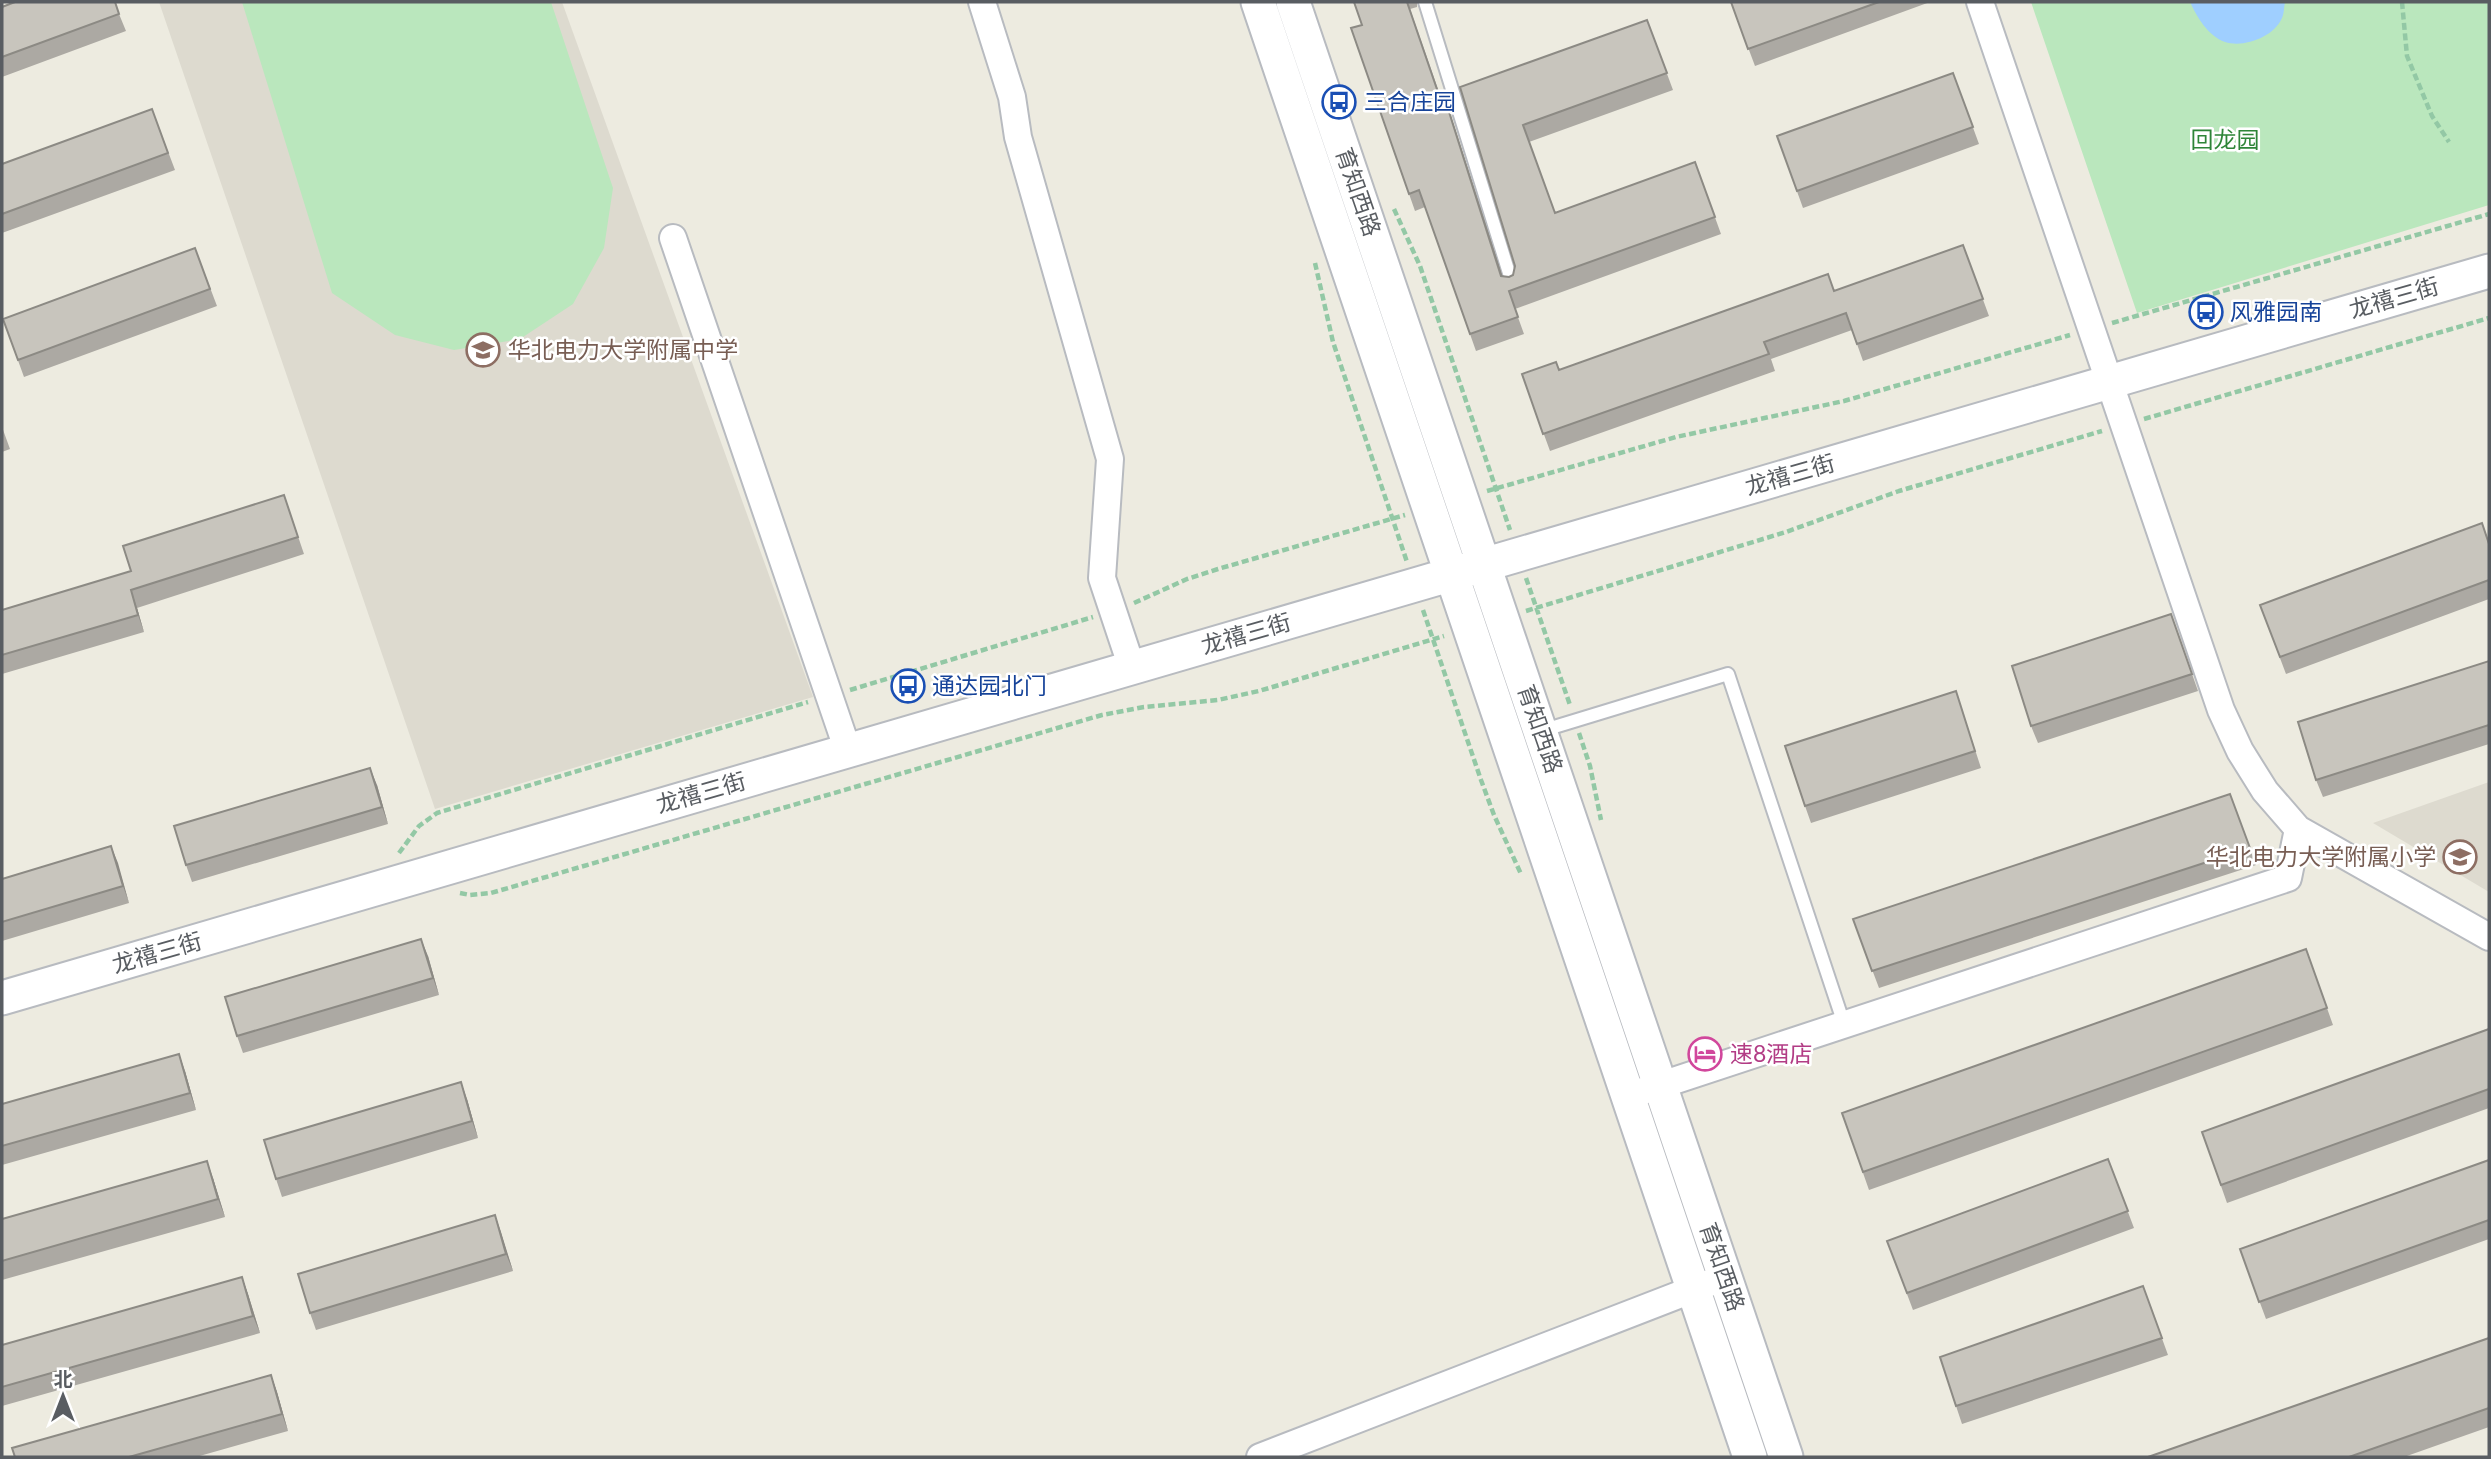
<svg xmlns="http://www.w3.org/2000/svg" width="2491" height="1459" viewBox="0 0 2491 1459" font-family="Lato,'Noto Sans SC',sans-serif">
<style>
.education{fill:#dddacf}
.green{fill:#bae7bd}
.water{fill:#9fcfff}
.lines{fill:none;stroke-linecap:round;stroke-linejoin:round}
.service-casing{stroke:#b8bbc0;stroke-width:16}
.minor-casing{stroke:#b8bbc0;stroke-width:30}
.tertiary-casing{stroke:#b8bbc0;stroke-width:37}
.path{stroke:#93c8a5;stroke-width:4.5;stroke-dasharray:7 3.5;stroke-linecap:butt}
.service{stroke:#fff;stroke-width:12}
.minor{stroke:#fff;stroke-width:26}
.tertiary{stroke:#fff;stroke-width:33}
.wall{fill:#aca9a3}
.shaded-wall{fill:#8c8a84}
.building{fill:#c8c5bd;stroke:#8c8a84;stroke-width:2}
.labels{text-anchor:middle;stroke-width:5;stroke-linejoin:round;paint-order:stroke}
.transit-label{font-size:23px;fill:#164399;stroke:#fff;text-anchor:start}
.park-label{font-size:23px;fill:#2e8538;stroke:#fff}
.street-label{font-size:23px;fill:#595d62;stroke:#fff}
.education-label{font-size:23px;fill:#785e54;stroke:#fff;text-anchor:start}
.hotel-label{font-size:23px;fill:#b23c85;stroke:#fff;text-anchor:start}
</style>
<rect width="100%" height="100%" fill="#edebe0"/>
<!-- education -->
<path class="education" d="M159 2H562L813 697 435 809Z
M2489 782V892L2373 823Z"/>
<!-- green -->
<path class="green" d="M242 2H551L613 188 604 248 573 304 520 339 454 350 395 335 332 293Z
M2031 2H2489V205L2137 313Z"/>
<!-- water -->
<path class="water" d="M2190 2H2285C2284 7 2284 14 2282 18 2274 37 2244 48 2225 42 2208 36 2197 17 2190 2Z"/>
<g class="lines">
<defs>
<path id="service" d="M1425 2 1513 286
M1541 731 1728 674 1844 1024"/>
<path id="minor" d="M982 2 1012 97 1018 137 1110 459 1102 578 1132 668
M1980 2 2221 710 2240 751 2265 791 2298 829 2489 937
M673 238 848 751
M1643 1091 2288 878 2298 829
M1260 1457 1725 1277"/>
<path id="tertiary" d="M1258 2 1750 1457
M1293 2 1786 1457
M2 998 2489 271"/>
</defs>
<!-- service casing -->
<use href="#service" class="service-casing"/>
<!-- minor casing -->
<use href="#minor" class="minor-casing"/>
<!-- tertiary casing -->
<use href="#tertiary" class="tertiary-casing"/>
<!-- path -->
<path class="path" d="M2402 2 2407 56 2432 116 2449 142
M1394 209 1420 266 1510 530
M1315 263 1333 342 1407 562
M2112 323 2489 214
M2144 419 2489 318
M1487 491 1676 437 1844 401 2070 335
M1526 578 1570 705
M1134 603 1187 579 1218 569 1405 515
M1423 610 1481 780 1494 815 1521 874
M1526 611 1786 532 1899 491 2102 431
M850 690 1093 617
M1579 733 1590 766 1601 820
M399 853 419 826 437 813 808 702
M460 893 470 895 491 893 1102 715 1144 707 1218 700 1259 691 1444 636"/>
<!-- service -->
<use href="#service" class="service"/>
<!-- minor -->
<use href="#minor" class="minor"/>
<!-- tertiary -->
<use href="#tertiary" class="tertiary"/>
</g>
<!-- wall -->
<path class="wall" d="M1354 2H1417V7L1410 9 1440 95 1443 93 1449 110 1502 276 1509 277 1513 275 1515 266 1460 87 1647 20 1673 90 1529 142 1555 213 1695 162 1721 234 1515 309 1524 334 1476 351 1425 207 1415 211 1351 28 1362 25Z
M1731 2H1930L1755 66Z
M2 7 119 14 126 31 2 77Z
M1953 73 1979 144 1803 208 1777 136Z
M152 109 175 170 2 233V164Z
M1963 245 1989 316 1863 361 1852 330 1771 359 1775 371 1550 451 1522 374 1559 370 1834 291Z
M195 248 217 306 24 377 3 319Z
M2 427 10 449 2 452Z
M284 495 304 554 137 608 144 632 2 674V610L131 571Z
M2489 544V599L2286 674 2260 605Z
M2171 614 2198 691 2038 743 2031 726Z
M2489 661V744L2323 797 2316 780Z
M1956 691 1981 768 1811 823 1805 806Z
M377 785 388 824 192 882 186 865Z
M2230 794 2256 865 1879 988 1853 919Z
M111 846 129 903 2 941V879Z
M2306 949 2333 1025 1869 1190 1842 1113Z
M428 956 439 995 243 1053 237 1036Z
M2489 1029V1108L2227 1203 2202 1132Z
M185 1071 196 1110 2 1165V1104Z
M467 1099 478 1138 282 1197 276 1179Z
M2108 1159 2134 1228 1913 1310 1887 1241Z
M2489 1160V1239L2266 1319 2240 1249Z
M213 1178 225 1217 2 1280V1219Z
M495 1215 513 1271 316 1330 310 1313Z
M242 1277 248 1294 260 1333 2 1406V1345Z
M2143 1286 2168 1355 1962 1424 1956 1406Z
M2489 1338V1427L2404 1457H2148Z
M271 1375 277 1392 288 1431 196 1457H15Z"/>
<!-- shaded-wall -->
<path class="shaded-wall" d="M1443 93 1449 110 1508 293 1501 276Z
M131 590 137 608 144 632 138 615Z
M370 768 377 785 388 824 382 807Z
M111 846 118 863 129 903 123 886Z
M421 939 428 956 439 995 433 978Z
M179 1054 185 1071 196 1110 190 1093Z
M461 1082 467 1099 478 1138 472 1121Z
M207 1161 213 1178 225 1217 218 1199Z
M495 1215 501 1232 513 1271 506 1254Z
M242 1277 248 1294 260 1333 253 1316Z
M271 1375 277 1392 288 1431 282 1414Z"/>
<!-- building -->
<path class="building" d="M15 2H115L119 14 2 57V7Z
M1354 2H1407L1439 95 1443 93 1501 276 1509 277 1513 275 1515 266 1460 87 1647 20 1667 73 1523 125 1555 213 1695 162 1715 217 1509 291 1518 317 1470 334 1419 190 1409 194 1351 28 1362 25Z
M1731 2H1879L1748 49Z
M1953 73 1973 127 1797 191 1777 136Z
M152 109 168 153 2 214V164Z
M1963 245 1983 299 1857 344 1846 313 1764 342 1769 354 1543 434 1522 374 1556 362 1559 370 1828 274 1834 291Z
M195 248 210 289 18 360 3 319Z
M284 495 298 537 131 590 138 615 2 655V610L131 571 123 546Z
M2482 523 2489 544V580L2280 657 2260 605Z
M2171 614 2192 674 2031 726 2012 666Z
M2489 661V725L2316 780 2298 722Z
M1956 691 1975 751 1805 806 1785 746Z
M370 768 382 807 186 865 174 826Z
M2230 794 2250 848 1872 971 1853 919Z
M111 846 123 886 2 922V879Z
M421 939 433 978 237 1036 225 997Z
M2306 949 2327 1008 1863 1172 1842 1113Z
M2489 1029V1089L2221 1185 2202 1132Z
M179 1054 190 1093 2 1146V1104Z
M461 1082 472 1121 276 1179 264 1140Z
M2108 1159 2128 1211 1907 1293 1887 1241Z
M2489 1160V1220L2259 1302 2240 1249Z
M207 1161 218 1199 2 1261V1219Z
M495 1215 506 1254 310 1313 298 1274Z
M242 1277 253 1316 2 1387V1345Z
M2143 1286 2162 1338 1956 1406 1940 1357Z
M2489 1338V1408L2349 1457H2148Z
M271 1375 282 1414 129 1457H15L12 1448Z"/>
<!-- icons -->
<defs>
<symbol id="bus-ring" viewBox="-11 -11 22 22"><circle r="9.5" fill="#fff" stroke="#1a4fb4" stroke-width="1.5"/><path d="M-5-6H5V4H4V6H2V4H-2V6H-4V4H-5ZM-3.5-4V0h7V-4ZM-3.5 1.2v1.5H-2V1.2ZM2 1.2v1.5H3.5V1.2Z" fill="#1a4fb4"/></symbol>
<symbol id="school-ring" viewBox="-11 -11 22 22"><circle r="9.5" fill="#fff" stroke="#8d6e63" stroke-width="1.5"/><path d="M0-5L7-2L0 1L-7-2ZM-4 1L0 2.5L4 1V4Q0 6-4 4Z" fill="#8d6e63"/></symbol>
<symbol id="hotel-ring" viewBox="-11 -11 22 22"><circle r="9.5" fill="#fff" stroke="#d1479c" stroke-width="1.5"/><path d="M-6-4.5h1.5V1H6V5H4.5V3h-9V5H-6ZM-4 0a1.8 1.8 0 1 1 3.6 0ZM.5 0V-2.5h3Q6-2.5 6 0Z" fill="#d1479c"/></symbol>
</defs>
<g fill-rule="evenodd">
<use href="#bus-ring" x="1320" y="83" width="38" height="38"/>
<use href="#bus-ring" x="2187" y="293" width="38" height="38"/>
<use href="#school-ring" x="464" y="331" width="38" height="38"/>
<use href="#bus-ring" x="889" y="667" width="38" height="38"/>
<use href="#school-ring" x="2441" y="838" width="38" height="38"/>
<use href="#hotel-ring" x="1686" y="1035" width="38" height="38"/>
</g>
<g class="labels">
<!-- transit labels -->
<g class="transit-label">
<text x="1364" y="110">三合庄园</text>
<text x="2230" y="320">风雅园南</text>
<text x="932" y="694">通达园北门</text>
</g>
<!-- park labels -->
<g class="park-label">
<text x="2225" y="148">回龙园</text>
</g>
<!-- street labels -->
<g class="street-label">
<text transform="translate(1358 192) rotate(71)" y="8">育知西路</text>
<text transform="translate(2394 298) rotate(-16)" y="8">龙禧三街</text>
<text transform="translate(1790 475) rotate(-16)" y="8">龙禧三街</text>
<text transform="translate(1246 634) rotate(-16)" y="8">龙禧三街</text>
<text transform="translate(1540 729) rotate(71)" y="8">育知西路</text>
<text transform="translate(701 793) rotate(-16)" y="8">龙禧三街</text>
<text transform="translate(157 953) rotate(-16)" y="8">龙禧三街</text>
<text transform="translate(1722 1267) rotate(71)" y="8">育知西路</text>
</g>
<!-- education labels -->
<g class="education-label">
<text x="508" y="358">华北电力大学附属中学</text>
<text x="2436" y="865" text-anchor="end">华北电力大学附属小学</text>
</g>
<!-- hotel labels -->
<g class="hotel-label">
<text x="1730" y="1062">速8酒店</text>
</g>
</g>
<!-- border -->
<rect width="2491" height="1459" fill="none" stroke="#595d62" stroke-width="7"/>
<!-- north arrow -->
<g transform="translate(63 1396)" stroke="#ffffff" stroke-width="5" paint-order="stroke">
<path d="M0-5L12 26L0 18L-12 26Z" fill="#595d62"/>
<text y="-10" font-size="19" font-weight="bold" text-anchor="middle" fill="#595d62">北</text>
</g>
</svg>
